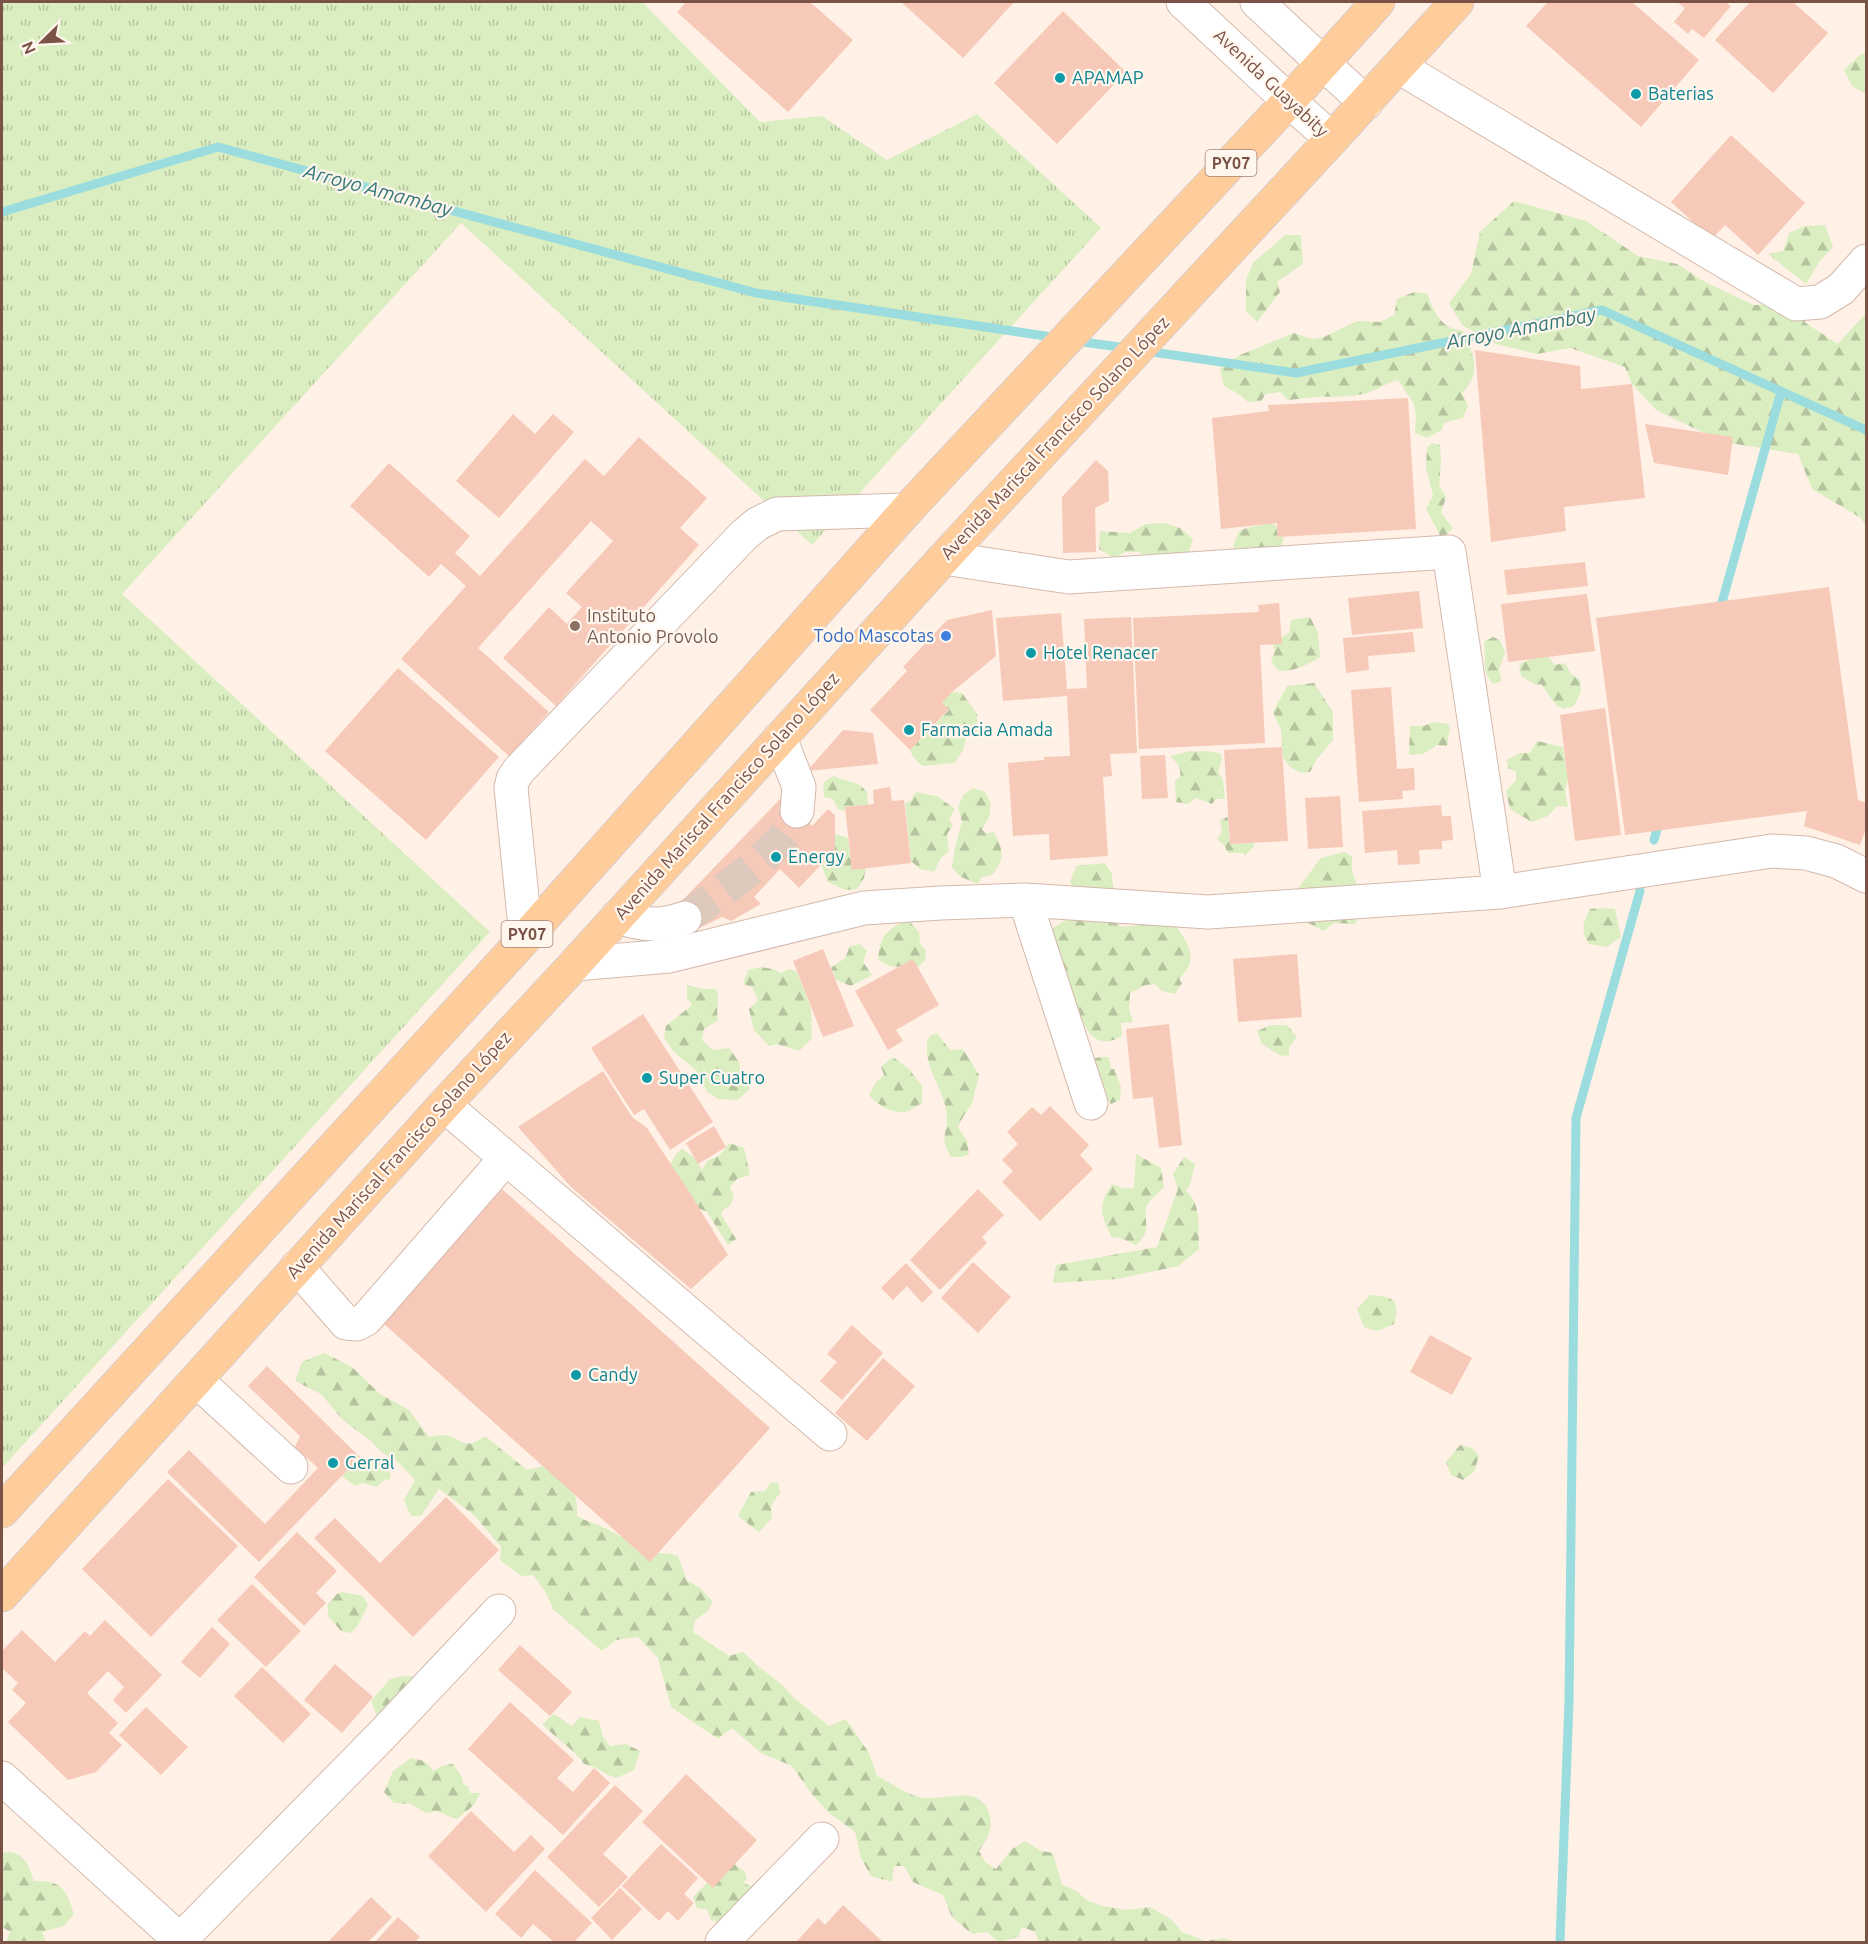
<svg xmlns="http://www.w3.org/2000/svg" width="1868" height="1944" viewBox="0 0 1868 1944" font-family="Ubuntu,sans-serif">
<style>
.forest{fill:url(#forest-firs)}
.park{fill:url(#park-tufts)}
.lines{fill:none;stroke-linecap:round;stroke-linejoin:round}
.stream{stroke:#9bddde;stroke-width:9}
.building{fill:#f7c9b9}
.minor-tunnel{stroke:#dec9bd;stroke-width:33;stroke-dasharray:33 16;stroke-linecap:butt}
.minor-casing{stroke:#d4b9ac;stroke-width:35}
.major-casing{stroke:#dacfcb;stroke-width:35}
.minor{stroke:#fff;stroke-width:33}
.major{stroke:#ffcc9b;stroke-width:33}
.culture-dot{fill:#0f9aa8;stroke:#fff6ed;stroke-width:2}
.education-dot{fill:#8d6e63;stroke:#fff6ed;stroke-width:2}
.shop-dot{fill:#3f7fe0;stroke:#fff6ed;stroke-width:2}
.labels{text-anchor:middle;stroke-width:4.5;stroke-linejoin:round;paint-order:stroke}
.shield{fill:#fff6ed;stroke:#a38378;stroke-width:1.5}
.shield-label{font-size:16px;font-weight:bold;fill:#7b5246}
.culture-label{font-size:18px;fill:#0d838f;stroke:#fff6ed;text-anchor:start}
.street-label{font-size:18px;fill:#7b5246;stroke:#fff6ed}
.education-label{font-size:18px;fill:#785e54;stroke:#fff6ed;text-anchor:start}
.shop-label{font-size:18px;fill:#366cbe;stroke:#fff6ed;text-anchor:end}
.water-label{font-size:20px;font-style:italic;fill:#35787a;stroke:#fff6ed}
</style>
<defs>
<pattern id="forest-firs" width="22" height="20" patternUnits="userSpaceOnUse" patternTransform="scale(1.5)"><rect width="22" height="20" fill="#daeec1"/><path d="M5 1l3.5 6h-7zM16 11l3.5 6h-7z" fill="#b6c39f"/></pattern>
<pattern id="park-tufts" width="24" height="20" patternUnits="userSpaceOnUse" patternTransform="scale(1.5)"><rect width="24" height="20" fill="#daeec1"/><path d="M3 7l-1-3M5 7V3M7 7l1-3M15 17l-1-3M17 17v-4M19 17l1-3" fill="none" stroke="#b6c39f"/></pattern>
</defs>
<rect width="100%" height="100%" fill="#fff1e5"/>
<!-- forest -->
<path class="forest" d="M1866 52V94L1852 86 1844 70 1859 56Z
M1514 201 1586 221 1638 256 1677 264 1705 282 1754 305 1777 304 1794 310 1807 324 1838 344 1866 313V527L1861 518 1812 489 1798 454 1723 442 1656 410 1632 384 1625 367 1570 348 1537 354 1496 344 1462 325 1449 303 1471 274 1480 232Z
M1825 225 1833 247 1820 261 1806 284 1768 254 1783 251 1789 233 1805 226Z
M1285 235H1301L1303 264 1277 282 1280 292 1257 322 1246 311V280L1253 263Z
M1414 292 1427 294C1435 313 1440 328 1463 331 1474 353 1482 374 1462 393L1468 406 1463 418 1444 423 1442 430 1427 438 1415 433 1416 415 1414 404 1398 380C1386 383 1376 391 1363 394 1348 398 1332 396 1316 397 1307 398 1298 399 1288 400L1280 392 1266 394 1261 401 1248 402 1240 395 1224 386 1220 369 1240 355 1294 333 1312 339 1324 337 1357 321 1380 322 1394 315 1397 299Z
M1432 443 1440 445 1441 462 1439 485 1446 497 1441 513 1453 528 1442 539 1426 509 1433 495 1426 468 1427 448Z
M1165 523 1180 528 1193 539 1187 558 1149 559 1139 552H1126L1114 558 1099 549 1100 531 1130 533 1146 524Z
M1272 523 1277 527 1278 537H1284L1279 552 1236 554 1233 546 1239 531C1250 526 1260 526 1272 523Z
M1310 617 1318 633 1320 657C1307 665 1295 671 1279 671L1271 662 1275 651 1272 643 1289 633 1291 620Z
M1493 637 1500 640 1505 652 1499 670 1502 681 1493 684C1480 669 1487 661 1484 642Z
M1547 655 1555 665 1565 663 1571 674 1580 680 1581 691 1574 706 1564 709 1556 705 1541 684 1536 685 1521 676 1519 665 1534 657Z
M1314 683 1333 712V740L1317 759 1310 772 1301 773 1290 767 1283 757 1281 730 1273 712 1287 686Z
M952 692 962 693 977 714V732L967 736 963 750 955 763 922 766 913 757 910 750 949 710 942 703Z
M1433 722 1448 724 1450 728 1447 746 1437 745 1423 754 1409 755 1410 726H1424Z
M1537 741 1563 747 1568 779 1565 791 1568 807 1557 806 1548 816 1532 822 1510 809 1506 791 1516 780V772L1508 768 1507 760 1520 753H1530Z
M1190 751C1201 752 1212 750 1221 754L1222 760 1218 772 1223 780 1225 799H1216L1212 804 1196 798 1188 804 1176 802 1175 781 1180 777C1182 767 1177 763 1170 756Z
M833 776 860 785 867 792 868 805 845 807 844 811 838 809 833 799 824 797 823 783Z
M973 788 985 792 991 804 989 817 982 830 986 833 994 832C1003 852 1006 855 993 874L981 878 978 884 961 877 952 868 955 847 962 822 958 808 963 795Z
M916 792 937 796 955 809 949 819 953 826 947 834 949 851 941 858 934 872 920 869 911 861 905 803 910 801Z
M1228 817 1230 844 1253 843 1255 845 1245 856 1243 853H1228L1224 845 1217 839 1222 832 1220 820Z
M835 834 848 838 852 869 866 868 864 878 857 889 845 890 828 882 821 865 835 850Z
M1344 852 1352 856V871L1365 907 1355 924 1334 923 1324 931 1302 920 1296 891 1321 858Z
M1105 863 1112 874 1113 891 1076 892 1070 882 1076 866Z
M1605 908 1615 909 1621 937 1607 947 1589 944C1580 929 1583 924 1590 909Z
M1067 919 1111 920 1122 927 1141 925H1175C1190 945 1199 960 1179 979L1182 983 1175 994 1162 991 1155 984 1146 985 1130 993 1129 1009 1133 1022 1121 1023 1122 1036C1103 1048 1089 1039 1082 1019L1060 1012 1041 936Z
M902 922H910L919 932 920 944 926 950 925 960 918 967C900 963 896 973 878 959 881 937 883 933 902 922Z
M860 944 867 951 863 962 872 975 851 986 836 980 831 968 845 958 850 946Z
M761 967 773 969 781 973 789 969 797 972 811 1008 812 1038 799 1051 777 1044 769 1046 754 1030 749 1009 758 1000 752 987 743 984 748 970Z
M687 985 703 989H716C721 1001 715 1008 718 1020L704 1029 702 1040 713 1050 729 1048 739 1062 741 1074 749 1083 750 1089 737 1100 719 1099 707 1092 697 1071 674 1052 664 1038 666 1026 692 1005 687 998Z
M1271 1025H1287L1297 1037 1289 1047V1055L1281 1056 1262 1044 1257 1031Z
M937 1033 950 1050 963 1049 979 1075 972 1104 964 1115 958 1127 967 1141 969 1154 963 1157H951C939 1135 947 1137 947 1117 946 1095 932 1080 928 1059 926 1054 927 1047 927 1041L931 1035Z
M893 1057 909 1069 922 1086V1103C918 1105 913 1109 909 1111 895 1116 877 1105 869 1095L876 1082 884 1075 881 1067Z
M1101 1057H1109L1111 1069H1114L1121 1087 1120 1100 1111 1104 1102 1094 1091 1059Z
M729 1143 744 1148 750 1175 737 1179 730 1187 734 1197 730 1206 724 1209 721 1214 736 1239 728 1245 707 1212 693 1206 688 1190 668 1168 676 1154 682 1149 696 1159 702 1171 707 1161 720 1155Z
M1136 1154 1161 1168 1164 1187C1160 1192 1148 1202 1147 1205 1141 1222 1155 1228 1136 1245L1118 1237 1112 1238C1101 1214 1097 1207 1112 1184L1123 1188H1134Z
M1184 1157 1195 1164 1190 1184 1186 1191C1202 1204 1198 1229 1199 1249L1178 1266 1117 1279 1053 1283 1056 1265 1157 1247 1178 1189 1173 1174Z
M1370 1295C1393 1296 1401 1300 1394 1324L1377 1331 1364 1327 1357 1309Z
M324 1353 352 1367 380 1394 409 1410 429 1437C433 1436 439 1435 444 1435 464 1438 463 1452 485 1436L527 1470 558 1463C569 1479 579 1496 577 1516 587 1522 597 1524 607 1529 622 1536 634 1546 650 1551 661 1555 665 1551 678 1556L687 1581 699 1587 713 1602 707 1612 695 1620 693 1632 729 1656 743 1652 759 1667 781 1684 794 1698 829 1726 846 1719 869 1753 877 1776C891 1783 905 1793 919 1797 941 1803 979 1782 989 1813 994 1828 988 1838 979 1851L985 1862 996 1869 1012 1849 1025 1841 1041 1851 1053 1853 1062 1885 1075 1890 1088 1901 1102 1906 1126 1910 1150 1907 1172 1920 1182 1932 1206 1941 1224 1938 1236 1942H1039L1035 1932 1022 1927 1018 1937 999 1942 987 1932 972 1934 952 1917 943 1895 913 1882 904 1866H894L892 1882 871 1876 861 1858 855 1832 829 1813 811 1793 792 1766 761 1753 732 1728 718 1739 671 1707 658 1658 638 1637 616 1640 602 1651 553 1609 545 1591 533 1575 521 1576 500 1560 501 1547 474 1515 439 1489 421 1516H411L404 1500 415 1480 400 1464 380 1451 370 1440 344 1421 321 1394 295 1381 302 1362Z
M1460 1445 1472 1448 1479 1456 1474 1472 1463 1480 1451 1475 1446 1462Z
M360 1457 382 1465 391 1474 389 1481 385 1479 377 1487 363 1483 355 1486 342 1476Z
M778 1482 780 1492 771 1506 772 1518 759 1532 738 1516 751 1492 765 1491 770 1483Z
M342 1592 363 1596 368 1605 358 1625 351 1633 341 1631 328 1616V1604L337 1594Z
M403 1676H413L419 1683 386 1724 377 1716 371 1701 390 1679Z
M554 1714 572 1726 580 1717 599 1721 603 1737 610 1746 626 1744 640 1751 634 1770 616 1778C603 1774 597 1766 584 1764 573 1748 556 1739 542 1724Z
M411 1758C422 1760 427 1761 433 1771L444 1765 453 1764 462 1777 463 1784 469 1787 470 1793H480L474 1805 457 1819 435 1811 426 1813 411 1804 394 1803 384 1792 393 1771Z
M10 1852C26 1855 29 1867 34 1881 63 1881 65 1888 74 1914L64 1926 42 1932 46 1942H6L10 1932 2 1927V1853Z
M733 1863 744 1871 747 1878 744 1883 750 1886 757 1885 719 1923 711 1920 707 1910 697 1908 693 1897 711 1879Z"/>
<!-- park -->
<path class="park" d="M2 2H644L643 3 760 122 822 116 887 160 977 114 1101 228 812 545 461 223 122 594 490 932 2 1468Z"/>
<g class="lines">
<!-- stream -->
<path class="stream" d="M2 212 218 147 756 293 1059 338
M1075 341 1127 348
M1146 351 1296 373 1602 310 1866 430
M1719 613 1781 392
M1654 840 1660 819
M1560 1942 1569 1702 1576 1118 1640 891"/>
</g>
<!-- building -->
<path class="building" d="M686 2H810L853 40 788 112 677 12Z
M901 2H1014L963 58Z
M1548 2H1632L1699 60 1641 127 1526 26Z
M1677 2H1725L1731 6 1704 38 1692 29 1688 34 1674 22 1685 8Z
M1750 2H1793L1828 33 1773 93 1715 40Z
M1063 11 1126 72 1057 144 994 83Z
M1731 135 1805 203 1758 255 1725 225 1712 239 1671 202Z
M1475 350 1580 366 1581 389 1632 384 1645 498 1564 507 1566 531 1491 542Z
M1408 398 1416 529 1278 537 1277 523 1221 529 1212 418 1269 411 1268 405Z
M513 414 535 434 553 414 574 432 499 518 456 481Z
M1645 424 1733 437 1728 475 1654 463Z
M639 437 707 498 680 528 699 545 556 706 503 658 549 607 567 624 582 607 566 593 613 541 591 521 478 648 549 712 509 756 401 659 466 586 441 564 429 577 350 506 389 463 470 536 455 553 480 576 585 459 604 476Z
M1096 460 1108 471 1109 501 1095 508 1096 552 1063 553 1062 497Z
M1585 562 1588 586 1507 595 1504 570Z
M1829 587 1858 800 1866 803V829L1860 845 1804 826 1807 811 1625 835 1596 618Z
M1419 591 1423 628 1352 635 1348 598Z
M1587 594 1595 651 1508 662 1501 604Z
M1279 603 1282 644 1260 645 1265 743 1139 749 1133 618 1259 612 1258 605Z
M992 610 996 656 952 692 942 703 949 709 910 750 870 710 907 671 903 667 947 620Z
M1061 613 1067 689 1087 688 1084 619 1131 617 1137 753 1110 754 1112 776 1103 777 1108 856 1050 860 1049 834 1013 836 1008 763 1044 760V757L1070 756 1067 696 1003 701 996 618Z
M1413 632 1415 652 1368 656 1369 670 1346 673 1343 638Z
M398 668 499 757 426 840 325 751Z
M1391 687 1397 769 1414 768 1415 790 1402 791 1403 799 1359 802 1351 690Z
M1605 708 1621 835 1575 841 1560 715Z
M843 730 873 733 878 764 807 771Z
M1282 747 1288 841 1230 844 1224 750Z
M1165 755 1168 798 1142 799 1140 756Z
M890 787 892 801 904 800 911 863 852 870 845 807 874 804 873 790Z
M783 796 812 826 828 809 835 815V850L799 888 780 869 754 897 761 904 731 921 722 917 695 930 676 907Z
M1340 796 1343 847 1308 849 1305 798Z
M1441 805 1442 816H1451L1453 840 1442 841V849L1419 850 1420 864 1398 865 1397 850 1365 853 1362 811Z
M823 949 854 1026 823 1037 793 961Z
M1297 954 1302 1017 1238 1022 1233 959Z
M913 959 939 1005 896 1030 903 1041 888 1050 855 991Z
M643 1014 713 1122 670 1150 644 1109 634 1115 591 1048Z
M1169 1024 1182 1145 1159 1148 1153 1097 1133 1099 1126 1029Z
M603 1071 632 1117 647 1128 688 1190 728 1255 691 1289 571 1187 518 1127Z
M1050 1106 1089 1145 1080 1155 1093 1169 1040 1221 1002 1182 1013 1171 1002 1160 1018 1144 1007 1132 1032 1107 1041 1115Z
M714 1126 726 1147 698 1164 686 1143Z
M502 1189 770 1428 650 1562 383 1323Z
M978 1189 1004 1215 982 1237 987 1243 940 1290 910 1260Z
M973 1262 1011 1297 978 1333 941 1298Z
M906 1263 933 1292 922 1303 907 1286 893 1300 881 1288Z
M852 1325 883 1353 842 1400 820 1381 837 1362 827 1354Z
M1430 1335 1472 1358 1452 1395 1410 1372Z
M883 1358 915 1386 867 1441 835 1413Z
M267 1366 360 1457 259 1562 167 1472 189 1450 265 1524 318 1468 295 1447 300 1436 248 1386Z
M168 1479 238 1546 151 1637 82 1569Z
M446 1497 499 1550 413 1637 314 1538 335 1518 380 1563Z
M297 1532 337 1571 316 1593 326 1603 304 1626 254 1577Z
M252 1584 301 1631 266 1667 217 1620Z
M105 1620 162 1675 126 1713 113 1700 124 1687 108 1671 87 1693 118 1723 109 1733 122 1745 96 1772 68 1780 8 1722 26 1703 12 1690 18 1683 2 1668V1651L22 1630 55 1662 85 1631 90 1636Z
M212 1627 230 1644 200 1678 181 1662Z
M520 1645 572 1692 550 1716 498 1670Z
M335 1664 373 1697 342 1733 304 1700Z
M262 1667 311 1714 283 1743 234 1696Z
M510 1702 574 1760 557 1778 573 1792 594 1768 610 1783 563 1835 468 1749Z
M146 1707 188 1747 161 1775 119 1735Z
M686 1774 757 1840 713 1888 642 1822Z
M615 1785 643 1811 603 1854 628 1877 599 1907 547 1857Z
M471 1811 514 1852 531 1835 545 1849 486 1912 428 1856Z
M661 1844 698 1878 684 1894 694 1903 678 1921 668 1911 659 1921 622 1886Z
M535 1870 592 1923 574 1942H554L533 1924 521 1938 495 1914Z
M620 1888 642 1909 612 1940 591 1918Z
M371 1897 392 1917 368 1942H328Z
M843 1905 883 1942H796L818 1918 825 1925Z
M398 1917 420 1937 415 1942H375Z"/>
<g class="lines">
<!-- minor-tunnel -->
<path class="minor-tunnel" d="M685 918C716 897 769 858 790 828 793 823 795 816 797 811"/>
<defs>
<path id="minor" d="M1183 2 1289 101 1332 139
M1257 2 1366 103
M1399 67 1796 304 1820 302 1841 289 1866 261
M944 558 1069 577 1449 552 1500 892
M780 738 799 787 797 811
M1025 900 1091 1103
M617 917C643 925 659 927 685 918
M526 937 511 788 513 779 519 770 744 535 757 524 777 514 907 510
M575 964 669 956 864 908 941 903 1025 900 1208 912 1500 892 1772 851 1806 853 1836 861 1866 876
M444 1105 830 1434
M297 1267 346 1323 357 1324 366 1319 506 1158
M196 1380 291 1467
M2 1778 182 1942
M180 1940 382 1735 499 1611
M722 1942 822 1839"/>
<path id="major" d="M2 1511 526 937 907 510 1289 101 1378 2
M2 1595 444 1105 575 964 944 558 1332 139 1457 2"/>
</defs>
<!-- minor casing -->
<use href="#minor" class="minor-casing"/>
<!-- major casing -->
<use href="#major" class="major-casing"/>
<!-- minor -->
<use href="#minor" class="minor"/>
<!-- major -->
<use href="#major" class="major"/>
</g>
<!-- markers -->
<g class="culture-dot">
<circle cx="1060" cy="78" r="6"/>
<circle cx="1636" cy="94" r="6"/>
<circle cx="1031" cy="653" r="6"/>
<circle cx="909" cy="730" r="6"/>
<circle cx="776" cy="857" r="6"/>
<circle cx="647" cy="1078" r="6"/>
<circle cx="576" cy="1375" r="6"/>
<circle cx="333" cy="1463" r="6"/>
</g>
<circle class="education-dot" cx="575" cy="626" r="6"/>
<circle class="shop-dot" cx="946" cy="636" r="6"/>
<g class="labels">
<!-- shield labels -->
<g class="shield">
<rect x="1205.5" y="150" width="51" height="26" rx="4.5"/>
<rect x="501.5" y="921" width="51" height="26" rx="4.5"/>
</g>
<g class="shield-label">
<text x="1231" y="169">PY07</text>
<text x="527" y="940">PY07</text>
</g>
<!-- culture labels -->
<g class="culture-label">
<text x="1072" y="84">APAMAP</text>
<text x="1648" y="100">Baterias</text>
<text x="1043" y="659">Hotel Renacer</text>
<text x="921" y="736">Farmacia Amada</text>
<text x="788" y="863">Energy</text>
<text x="659" y="1084">Super Cuatro</text>
<text x="588" y="1381">Candy</text>
<text x="345" y="1469">Gerral</text>
</g>
<!-- street labels -->
<g class="street-label">
<text transform="translate(1271 83) rotate(43)" y="6">Avenida Guayabity</text>
<text transform="translate(1055 438) rotate(-47)" y="6">Avenida Mariscal Francisco Solano López</text>
<text transform="translate(727 796) rotate(-48)" y="6">Avenida Mariscal Francisco Solano López</text>
<text transform="translate(399 1155) rotate(-48)" y="6">Avenida Mariscal Francisco Solano López</text>
</g>
<!-- education labels -->
<g class="education-label">
<text x="587" y="622">Instituto<tspan x="587" dy="21">Antonio Provolo</tspan></text>
</g>
<!-- shop labels -->
<g class="shop-label">
<text x="934" y="642">Todo Mascotas</text>
</g>
<!-- water labels -->
<g class="water-label">
<text transform="translate(378 190) rotate(15)" y="7">Arroyo Amambay</text>
<text transform="translate(1521 328) rotate(-11)" y="7">Arroyo Amambay</text>
</g>
</g>
<!-- border -->
<rect width="1868" height="1944" fill="none" stroke="#7b5246" stroke-width="6"/>
<!-- north arrow -->
<g transform="translate(42 42) rotate(246)" stroke="#fff6ed" stroke-width="4.5" paint-order="stroke">
<path d="M0-4.5L10 22L0 15L-10 22Z" fill="#7b5246"/>
<text y="-9" font-size="16" font-weight="bold" text-anchor="middle" fill="#7b5246">N</text>
</g>
</svg>
